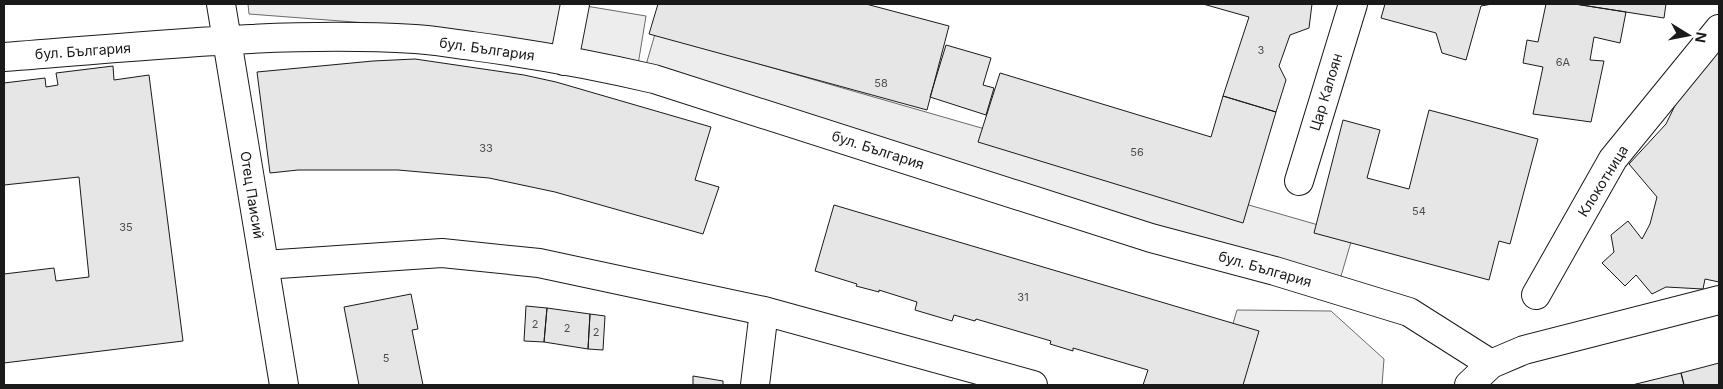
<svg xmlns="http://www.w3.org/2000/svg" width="1723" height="389" viewBox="0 0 1723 389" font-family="Inter,sans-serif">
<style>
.built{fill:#ededed;stroke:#6a6a6a}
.building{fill:#e6e6e6;stroke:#1a1a1a}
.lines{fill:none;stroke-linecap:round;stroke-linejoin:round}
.minor-casing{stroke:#1a1a1a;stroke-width:30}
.major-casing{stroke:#1a1a1a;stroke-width:30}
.minor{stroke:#fff;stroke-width:28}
.major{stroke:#fff;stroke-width:28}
.labels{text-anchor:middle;stroke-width:4;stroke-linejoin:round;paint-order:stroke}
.number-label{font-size:11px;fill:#4d4d4d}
.street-label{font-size:14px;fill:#1a1a1a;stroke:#fff}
</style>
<rect width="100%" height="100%" fill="#fff"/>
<!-- built -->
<path class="built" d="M248 4H574L646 16 637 71 380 24 249 14Z
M655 34 1353 235 1339 283 641 82Z
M1237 310 1331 311 1384 359 1382 385H1215Z"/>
<!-- building -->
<path class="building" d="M658 4H866L949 26 927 110 649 34Z
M1203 4H1312L1309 28 1290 35 1279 66 1286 80 1276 112 1223 96 1249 17Z
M1385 4H1492L1481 6 1466 60 1442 53 1436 33 1381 18Z
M1546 4H1575L1626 12 1620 43 1594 37 1590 60 1604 61 1591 122 1533 114 1543 67 1523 63 1527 40 1538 42Z
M1575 4H1666L1664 18Z
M946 45 991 58 983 85 994 88 986 115 930 97Z
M1719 47V282L1705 279 1703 289 1666 287 1652 294 1636 275 1625 286 1602 263 1614 252 1611 235 1628 221 1642 239 1650 224 1657 197 1629 164 1666 124 1682 91Z
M415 59 524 75 556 82 711 127 695 180 719 187 703 234 555 192 489 178 398 170H298L270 173 257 72 373 61Z
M113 66 114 80 149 75 183 341 4 363V274L54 268 56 281 89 277 79 177 4 185V83L45 78 46 87 58 85 56 73Z
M1000 73 1211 137 1223 96 1276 112 1243 223 978 142Z
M1429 110 1538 139 1510 244 1499 241 1489 280 1314 233 1343 120 1380 130 1367 178 1409 189Z
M834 205 1259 331 1243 385H1143L1148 370 1073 348V351L1050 344 1051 341 976 319 975 321 954 315 952 321 915 310 917 302 879 290V292L856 286 857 284 815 271Z
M411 294 418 329 412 330 423 385H359L344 307Z
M526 306 547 308 544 342 524 341Z
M547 308 590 314 588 349 544 342Z
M590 314 605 316 603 350 588 349Z
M1719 363V385H1684L1681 373Z
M1681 373 1684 385H1632Z
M693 376 723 381V385H693Z"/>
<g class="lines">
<defs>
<path id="minor" d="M221 4 284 385
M4 57C141 47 278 31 415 39 434 40 453 44 472 46 533 54 594 65 654 79L1151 238 1275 271 1409 312 1491 364
M564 61 575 4
M1299 181 1353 4
M264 265 442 253 539 263 764 311 1033 385
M1536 295 1613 159 1719 29
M755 385 764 311"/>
<path id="major" d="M1469 385 1491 364 1524 350 1719 300"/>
</defs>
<!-- minor casing -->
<use href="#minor" class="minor-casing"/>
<!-- major casing -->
<use href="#major" class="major-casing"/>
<!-- minor -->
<use href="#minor" class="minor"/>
<!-- major -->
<use href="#major" class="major"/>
</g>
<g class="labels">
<!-- number labels -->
<g class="number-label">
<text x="1261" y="54">3</text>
<text x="1563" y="66">6А</text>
<text x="881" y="87">58</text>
<text x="486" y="152">33</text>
<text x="1137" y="156">56</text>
<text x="1419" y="215">54</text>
<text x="126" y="231">35</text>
<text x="1023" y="301">31</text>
<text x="535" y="328">2</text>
<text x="567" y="332">2</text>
<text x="596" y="336">2</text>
<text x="386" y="362">5</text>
</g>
<!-- street labels -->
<g class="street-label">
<text transform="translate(487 49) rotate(8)" y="5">бул. България</text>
<text transform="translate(83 51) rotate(-4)" y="5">бул. България</text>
<text transform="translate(1326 92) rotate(-73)" y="5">Цар Калоян</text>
<text transform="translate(878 150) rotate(18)" y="5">бул. България</text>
<text transform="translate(1603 181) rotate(-58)" y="5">Клокотница</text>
<text transform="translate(252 195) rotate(81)" y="5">Отец Паисий</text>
<text transform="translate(1265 269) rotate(16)" y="5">бул. България</text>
</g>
</g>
<!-- border -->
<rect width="1723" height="389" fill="none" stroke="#1a1a1a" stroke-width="10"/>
<!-- north arrow -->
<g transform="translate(1688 35) rotate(100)" stroke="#ffffff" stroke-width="4" paint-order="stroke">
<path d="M0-4L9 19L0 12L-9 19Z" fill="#1a1a1a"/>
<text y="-8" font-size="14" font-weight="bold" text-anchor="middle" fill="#1a1a1a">N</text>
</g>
</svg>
